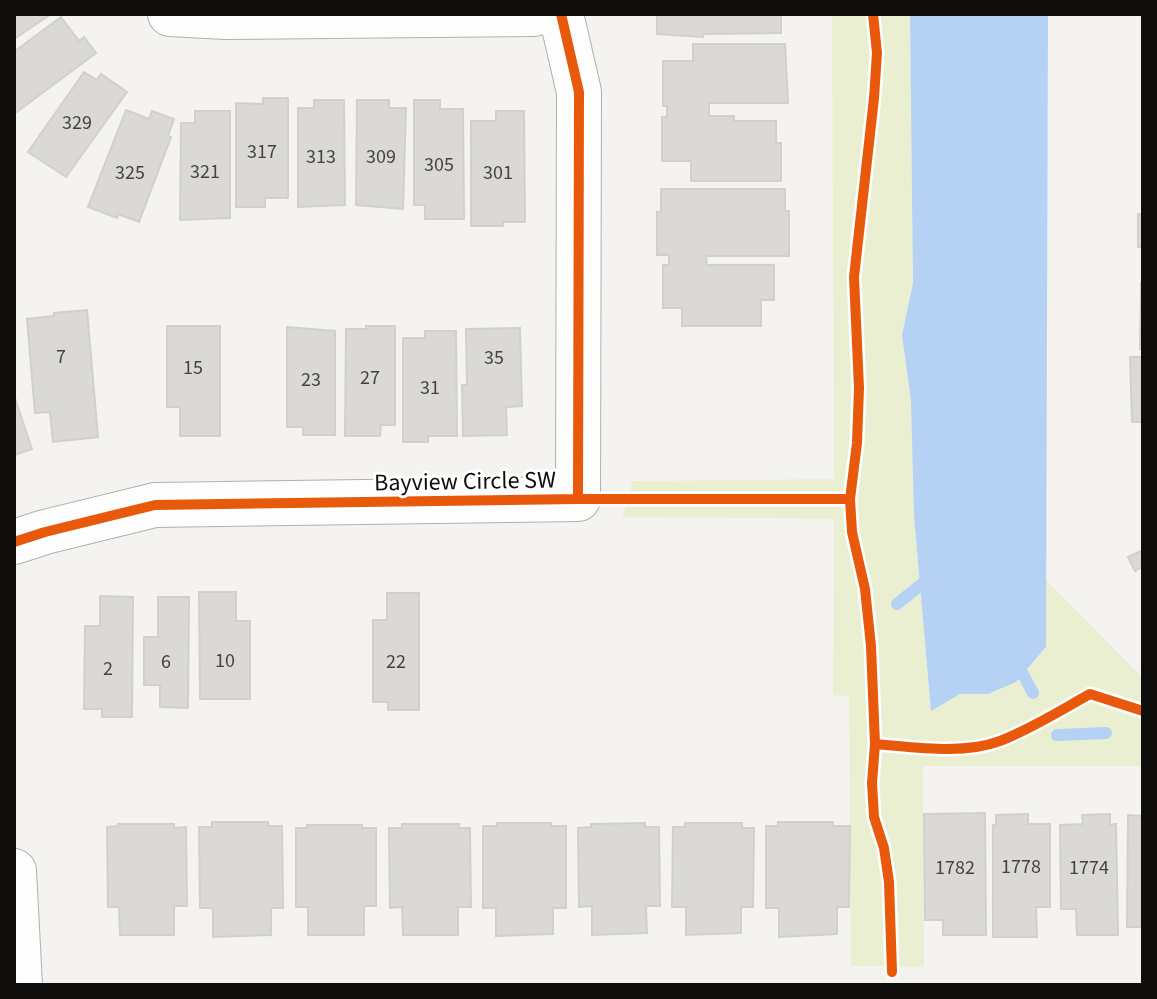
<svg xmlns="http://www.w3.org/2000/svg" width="1157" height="999" viewBox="0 0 1157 999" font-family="'Source Sans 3',sans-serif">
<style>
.green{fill:#ebefd2}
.water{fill:#b5d1f3}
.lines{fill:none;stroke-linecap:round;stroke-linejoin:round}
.stream{stroke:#b5d1f3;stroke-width:12}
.building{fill:#dad9d8;stroke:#d1d0cf;stroke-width:2}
.minor-casing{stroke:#b1b0ae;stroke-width:46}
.minor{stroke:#fdfdfd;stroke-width:44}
.cycleway-casing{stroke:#fff;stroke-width:15}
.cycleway{stroke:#e8590c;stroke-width:10}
.labels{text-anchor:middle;stroke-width:6;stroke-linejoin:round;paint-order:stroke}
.number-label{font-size:20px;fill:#444341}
.street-label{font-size:24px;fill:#0f0e0c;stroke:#fff}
</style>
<rect width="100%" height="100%" fill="#f4f3ef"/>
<!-- green -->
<path class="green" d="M832 14H910L913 283 902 335 911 400 914 516 931 710 960 694H988L1016 682 1046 647 1045 579 1143 678V766H923L924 967 851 966 849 697 833 695 834 519 622 517 630 495 632 481 834 479Z"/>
<!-- water -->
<path class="water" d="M910 14H1048L1046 647 1016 682 988 694H960L931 711 914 516 911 401 902 335 913 283Z"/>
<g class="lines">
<!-- stream -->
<path class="stream" d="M897 604 932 576
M1010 666 1023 674 1033 693
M1057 735 1106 733"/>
</g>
<!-- building -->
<path class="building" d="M14 14H51L14 39Z
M657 14H781V33L703 34V37L657 34Z
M61 17 79 41 84 37 96 53 14 114V52Z
M693 44H785L788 103H709V116H734V121H776V143H781V181H691V161H662V117H667V106H663V61H693Z
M84 72 97 80 101 74 127 92 66 177 28 152Z
M263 98H288V198H265V207H236V103L263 104Z
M314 100H344L345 205 298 207V108H314Z
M357 100H389V108H406L403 209 356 205Z
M414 100H440V109H463L464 219H425V205H414Z
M126 110 149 119 152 111 174 119 168 136 171 137 139 222 118 214 117 218 88 207Z
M195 111H230V218L180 220 181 123H195Z
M496 111H524L525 222H503V226H471V121H496Z
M661 189H785V211H789V256H706L707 265H774V300H761V326H682V308H663V265H669V255H657V212H661Z
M1138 214H1143V247H1138Z
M1141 283H1143V349H1140Z
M87 310 98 437 53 442 50 412 35 413 27 319 54 316V313Z
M167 326H220V436H180V407H167Z
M366 326H395V425H381L380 436H345L346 329H366Z
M287 327 335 331V435H303V427H287Z
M520 328 522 406 506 407 507 435 463 436 462 385H467L466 329Z
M425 331H456L457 436H428V442H403V338H425Z
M1130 357H1143V422H1132Z
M14 395 32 449 14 455Z
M1143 550V566L1135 571 1128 557Z
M199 592H236V621H250V699H200Z
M387 593H419V710H388V702H373V620H387Z
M100 596 133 597 132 717H102V709H84L85 626H100Z
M158 597H189L188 708 160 707V685H144V637H158Z
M985 813 986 935H943V920H925L924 814Z
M1028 814V824H1050V907H1036L1037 937H993V825H996V815Z
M1110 814V825L1116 824 1118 935H1077L1076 909H1061L1060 825 1083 824 1082 815Z
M1128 815 1143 816V927H1127Z
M212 822H268V826H282L283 908H271V935L213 937V908H200L199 827H212Z
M778 822H833V826H850L849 907H837V934L779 937V908H766V826H778Z
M497 823H551V826H566V908H553V934L496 936V908H483V826H497Z
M645 823V827H659L660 906H646L647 933 592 935V906L579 907 578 828 591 827V824Z
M685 823H742V828H754L753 907H741V933L686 935V907H672L673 827H685Z
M118 824H174V828L186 827 187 906H174V935H120L119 907H108L107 827 118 826Z
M402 824H459V828H470L471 907H458V935H403L402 907 390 908 389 828H402Z
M307 825H362V828H376V906H364V935H308V907H296V828H307Z"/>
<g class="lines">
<defs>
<path id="minor" d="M170 14 226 17 534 14
M14 542 45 532 155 505 578 499 579 92 561 14
M14 871 20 985"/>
</defs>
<!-- minor casing -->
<use href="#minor" class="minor-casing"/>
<!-- minor -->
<use href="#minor" class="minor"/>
<defs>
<path id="cycleway" d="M873 14 877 53 874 98 854 277 859 388 857 443 850 499 852 532 865 589 871 646 875 744 872 783 874 817 884 848 889 882 892 972
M578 499H850
M14 542 45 532 155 505 578 499 579 92 561 14
M875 744C914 747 962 755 1000 741 1031 729 1061 710 1090 694L1143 711"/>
</defs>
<!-- cycleway casing -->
<use href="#cycleway" class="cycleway-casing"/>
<!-- cycleway -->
<use href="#cycleway" class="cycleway"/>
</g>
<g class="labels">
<!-- number labels -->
<g class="number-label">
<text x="77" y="129">329</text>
<text x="262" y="158">317</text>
<text x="321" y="163">313</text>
<text x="381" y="163">309</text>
<text x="439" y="171">305</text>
<text x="205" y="178">321</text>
<text x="130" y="179">325</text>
<text x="498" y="179">301</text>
<text x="61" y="363">7</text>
<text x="494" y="364">35</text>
<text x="193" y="374">15</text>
<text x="370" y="384">27</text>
<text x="311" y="386">23</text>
<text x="430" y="394">31</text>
<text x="225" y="667">10</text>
<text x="166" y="668">6</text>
<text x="396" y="668">22</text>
<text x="108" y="675">2</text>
<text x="1021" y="873">1778</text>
<text x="955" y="874">1782</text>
<text x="1089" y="874">1774</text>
</g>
<!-- street labels -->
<g class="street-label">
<text transform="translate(465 481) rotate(-1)" y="8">Bayview Circle SW</text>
</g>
</g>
<!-- border -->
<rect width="1157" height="999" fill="none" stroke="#0f0e0c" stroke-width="32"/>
</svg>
